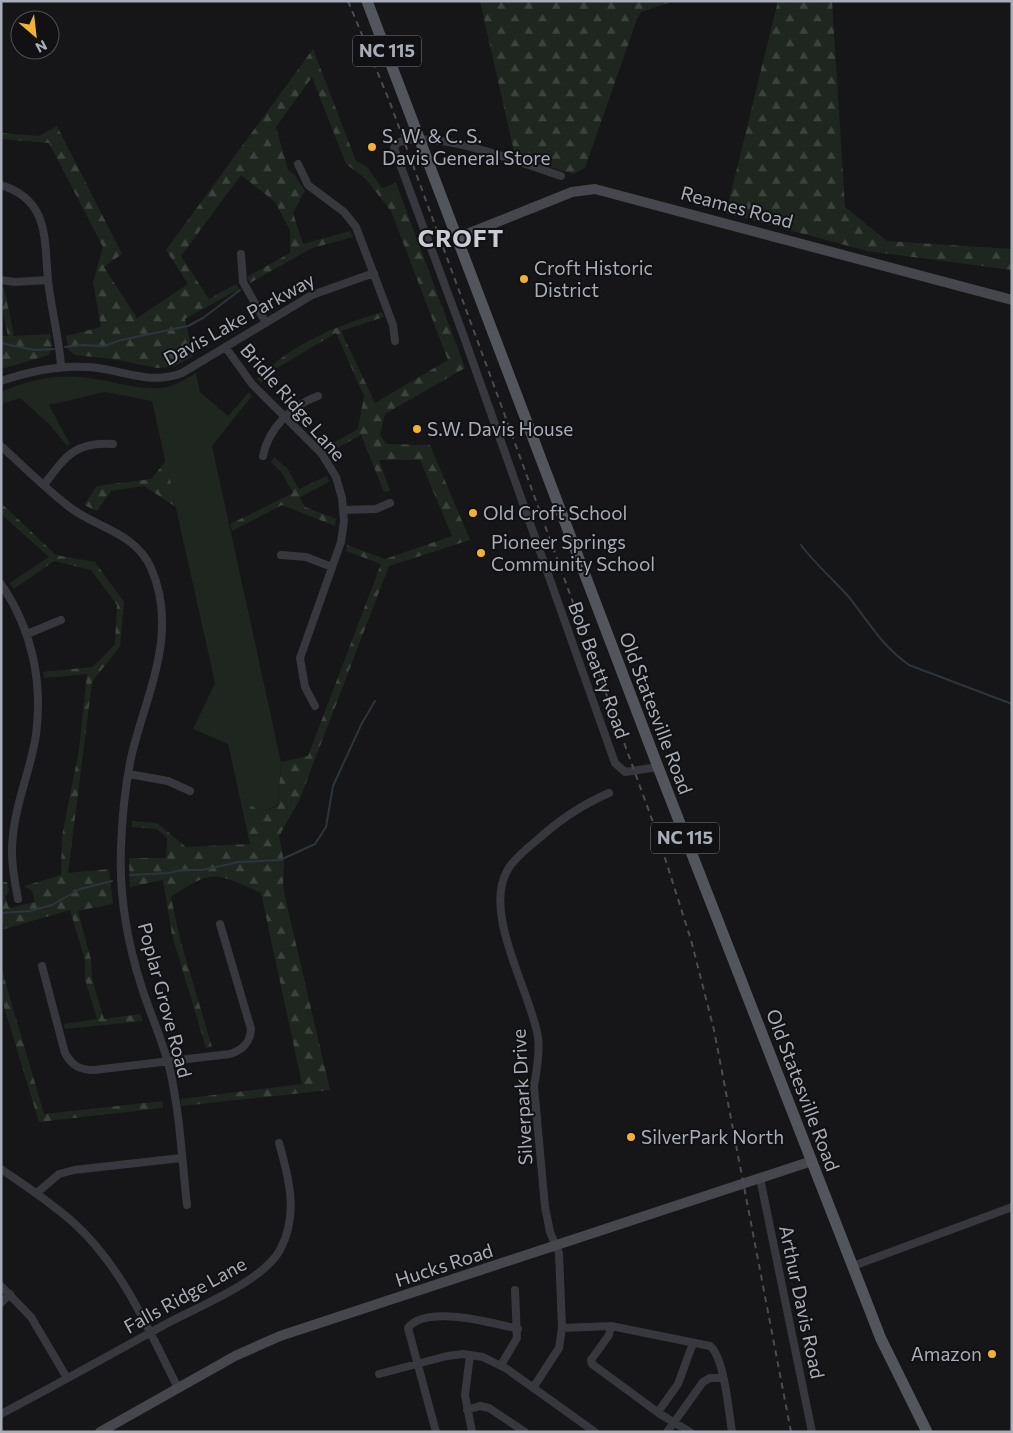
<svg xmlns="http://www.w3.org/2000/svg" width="1013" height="1433" viewBox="0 0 1013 1433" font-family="Commissioner,sans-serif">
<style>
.green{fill:#1e261f}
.forest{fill:url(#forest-firs)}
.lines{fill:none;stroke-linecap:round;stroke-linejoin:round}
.stream{stroke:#2c353c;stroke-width:2}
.street{stroke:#37383d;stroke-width:8}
.secondary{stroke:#45474d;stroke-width:10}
.primary{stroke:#53555c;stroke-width:11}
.rail{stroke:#4a4c52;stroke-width:2;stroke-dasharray:6 5;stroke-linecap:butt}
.poi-dot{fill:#f2b134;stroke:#111113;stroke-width:2}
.labels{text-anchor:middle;stroke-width:4;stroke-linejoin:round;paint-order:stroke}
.shield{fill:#111113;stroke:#7b7e86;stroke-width:1}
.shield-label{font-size:18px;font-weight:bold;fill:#a8adb8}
.poi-label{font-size:19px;fill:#a8adb8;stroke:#111113;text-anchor:start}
.street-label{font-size:19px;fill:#a8adb8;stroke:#111113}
.district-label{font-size:24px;font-weight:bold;letter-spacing:1px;fill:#c9ccd4;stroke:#111113}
</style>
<defs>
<pattern id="forest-firs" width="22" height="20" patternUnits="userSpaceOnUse" patternTransform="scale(1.25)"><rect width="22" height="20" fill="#1e261f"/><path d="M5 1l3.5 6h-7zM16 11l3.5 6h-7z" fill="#3c433d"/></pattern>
</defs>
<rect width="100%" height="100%" fill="#161618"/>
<!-- green -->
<path class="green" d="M196 373 200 392 228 416 249 392 252 396 212 446 281 762 278 805 261 812 240 798 228 744 193 729 215 683 152 401 105 392 49 405 70 444 67 446 50 425 20 398 1 404V392C26 381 53 375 80 377 107 379 134 390 161 388 174 387 185 379 196 373Z"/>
<!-- forest -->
<path class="forest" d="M480 1H674L641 12 637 19 585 168 573 174 515 156Z
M778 1H832L845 207 887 241 1012 249V270L867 251 726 213Z
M313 49 356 161 367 167 382 188 396 183 465 368 385 414 380 435 386 444 430 445 470 540 389 566 299 801 279 836 284 862 283 884 285 897 330 1090 181 1106V1099L302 1084 261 893C215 873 214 868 171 897L180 939 212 1047 206 1048 172 935 163 880 130 887 129 858H166L167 838 157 829 132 827V821L157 823 186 847 250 844 240 798 261 812 278 806 281 762 308 756 381 564 346 551 347 545 385 559 452 536 420 460H379L390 491 384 492 361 435 330 452 326 447 358 429 364 396 336 333 277 368 261 383 257 379C292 344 335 326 382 312L384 317 341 331 375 403 448 360 391 211 365 178 346 164 312 77 276 127 288 170 295 175 305 191 293 213 303 244 350 231 353 237 312 248 250 283 247 277 290 253V230L275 202 241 175 181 256 209 299 236 284 239 289 185 319 193 356 173 367 157 368 113 359 75 355 68 350 66 336 101 327 93 282 103 247 49 143 1 139V133L39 136 57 126 122 254 104 267 137 318 188 284 166 250Z
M4 287 14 336 50 334 52 347 49 355 1 369V336H8L1 302V288Z
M274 457 287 468 299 489 327 476 329 482 300 497 305 507 336 519 335 526 282 505 232 531 230 524 293 493 282 473 271 462Z
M166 461 176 507 144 486 111 491 97 511 84 505 97 486 151 479Z
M1 503 56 555 95 562 124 602 120 646 92 682 68 873 109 869 113 904 78 911 91 960 92 979 104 1019 140 1014 143 1021 65 1029 64 1024 97 1019 85 979V960L70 910 1 930V882H7L9 892 5 897 9 908 35 902 32 891 24 886 61 875 62 836 79 750 87 674 44 678 43 672 93 667 115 644 117 605 91 570 54 561 14 589 10 583 49 557 1 514Z
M1 967 44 1114 163 1101V1108L39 1122 1 997Z"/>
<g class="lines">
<!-- stream -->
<path class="stream" d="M1 343 34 350 54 349
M65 347 84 345 104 346 121 340 188 326 203 318 240 290
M801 545C815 564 833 579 848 596 870 623 880 644 909 665L1012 704
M130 875 168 873 182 870H202L239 862 280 860 315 844 326 827 333 786 362 723 375 701
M1 913 30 911 52 905 80 889 112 881"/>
<!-- street -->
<path class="street" d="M298 164 308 185 344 212 356 227 393 325 395 341
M561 176C521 163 435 128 397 143L394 148 464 337 615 763 625 772 658 767
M1 185C50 200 44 240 48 280 51 309 59 337 61 366
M241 254 243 282 266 323
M1 280 14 282 48 280
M226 348 252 384 322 454 336 477 342 498 344 521 341 542 300 658 305 687 315 706
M1 381C30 371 58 365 88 367 122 369 149 386 182 373L312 295 374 273
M1 446C23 466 44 487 68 506 96 528 135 532 151 568 180 634 145 696 131 758 125 787 122 818 121 847 119 893 127 941 141 985 150 1014 163 1041 170 1070 180 1114 182 1161 187 1205
M263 456C268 429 292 405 318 396
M44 485C65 457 75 441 113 444
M344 510 376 509 390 503
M281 555 306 557 332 567
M1 584C32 629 43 682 36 735 31 769 16 801 13 835 10 857 14 878 18 899
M27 634 61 620
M129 774 168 781 190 791
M42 966 65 1053C72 1066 80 1070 94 1070L230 1054C243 1050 250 1043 251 1029L220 924
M1 1169C27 1187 52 1203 75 1224 123 1268 149 1331 178 1388
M760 1178 812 1432
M38 1192 59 1174 74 1170 181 1158
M853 1266 1012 1207
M1 1286 31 1317 67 1378
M1 1303 10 1294
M611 1326 609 1335 591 1360 592 1364 660 1414 690 1432
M562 1328 611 1326 710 1346C724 1356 729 1413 732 1432
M470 1355 465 1395 472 1432
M501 1365 517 1338 515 1290
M379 1374 447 1356 463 1354 483 1357 507 1369 595 1432
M533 1388 559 1348 562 1328 559 1253 550 1232 545 1207 534 1086C537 1070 540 1053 538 1037 530 990 483 915 507 871 513 860 526 849 536 841 559 820 581 805 609 793
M467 1410 480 1406 489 1408 525 1432
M658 1412 678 1384 693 1343
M1 1414C56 1385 110 1355 164 1325 197 1307 262 1282 280 1250 299 1215 289 1178 279 1143
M436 1432 408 1328C425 1304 494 1323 518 1329
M667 1432 703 1382 710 1378H723"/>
<!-- secondary -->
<path class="secondary" d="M457 238 572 192 595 189 1012 300
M100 1432 235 1356 280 1336 812 1161"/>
<!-- primary -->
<path class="primary" d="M367 1 658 767 881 1339 927 1432"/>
<!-- rail -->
<path class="rail" d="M348 1 389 100 504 413 658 836 691 940 714 1030 791 1432"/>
</g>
<!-- markers -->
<g class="poi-dot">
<circle cx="372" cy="147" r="5"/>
<circle cx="524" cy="279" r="5"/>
<circle cx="417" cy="429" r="5"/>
<circle cx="473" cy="513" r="5"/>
<circle cx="481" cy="553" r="5"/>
<circle cx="631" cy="1137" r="5"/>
<circle cx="992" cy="1354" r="5"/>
</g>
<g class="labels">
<!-- shield labels -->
<g class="shield">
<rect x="353" y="35.5" width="68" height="31" rx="4"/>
<rect x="651" y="822.5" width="68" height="31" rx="4"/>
</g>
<g class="shield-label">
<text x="387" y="57">NC 115</text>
<text x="685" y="844">NC 115</text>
</g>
<!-- poi labels -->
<g class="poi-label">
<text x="382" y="143">S. W. &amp; C. S.<tspan x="382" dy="22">Davis General Store</tspan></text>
<text x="534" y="275">Croft Historic<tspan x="534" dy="22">District</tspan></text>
<text x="427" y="436">S.W. Davis House</text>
<text x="483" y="520">Old Croft School</text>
<text x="491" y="549">Pioneer Springs<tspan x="491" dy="22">Community School</tspan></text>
<text x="641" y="1144">SilverPark North</text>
<text x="982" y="1361" text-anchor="end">Amazon</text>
</g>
<!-- street labels -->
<g class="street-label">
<text transform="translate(737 207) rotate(15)" y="7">Reames Road</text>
<text transform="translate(239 319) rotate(-29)" y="7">Davis Lake Parkway</text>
<text transform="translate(293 402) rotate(49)" y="7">Bridle Ridge Lane</text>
<text transform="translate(599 670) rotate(70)" y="7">Bob Beatty Road</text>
<text transform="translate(656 713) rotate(69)" y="7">Old Statesville Road</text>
<text transform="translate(165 1000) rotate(75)" y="7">Poplar Grove Road</text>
<text transform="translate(803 1090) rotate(69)" y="7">Old Statesville Road</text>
<text transform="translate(522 1097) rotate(-93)" y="7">Silverpark Drive</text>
<text transform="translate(444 1265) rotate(-18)" y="7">Hucks Road</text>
<text transform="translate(185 1295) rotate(-29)" y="7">Falls Ridge Lane</text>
<text transform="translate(802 1302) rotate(78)" y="7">Arthur Davis Road</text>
</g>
<!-- district labels -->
<g class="district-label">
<text x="461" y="247">CROFT</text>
</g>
</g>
<!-- border -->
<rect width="1013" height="1433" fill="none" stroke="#a8adb8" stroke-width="5"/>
<!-- north arrow -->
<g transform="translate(35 35) rotate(152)"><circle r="24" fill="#111113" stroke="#4d4f55"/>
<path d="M0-4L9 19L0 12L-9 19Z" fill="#f2b134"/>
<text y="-8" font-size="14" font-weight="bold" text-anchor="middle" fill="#a8adb8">N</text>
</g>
</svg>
